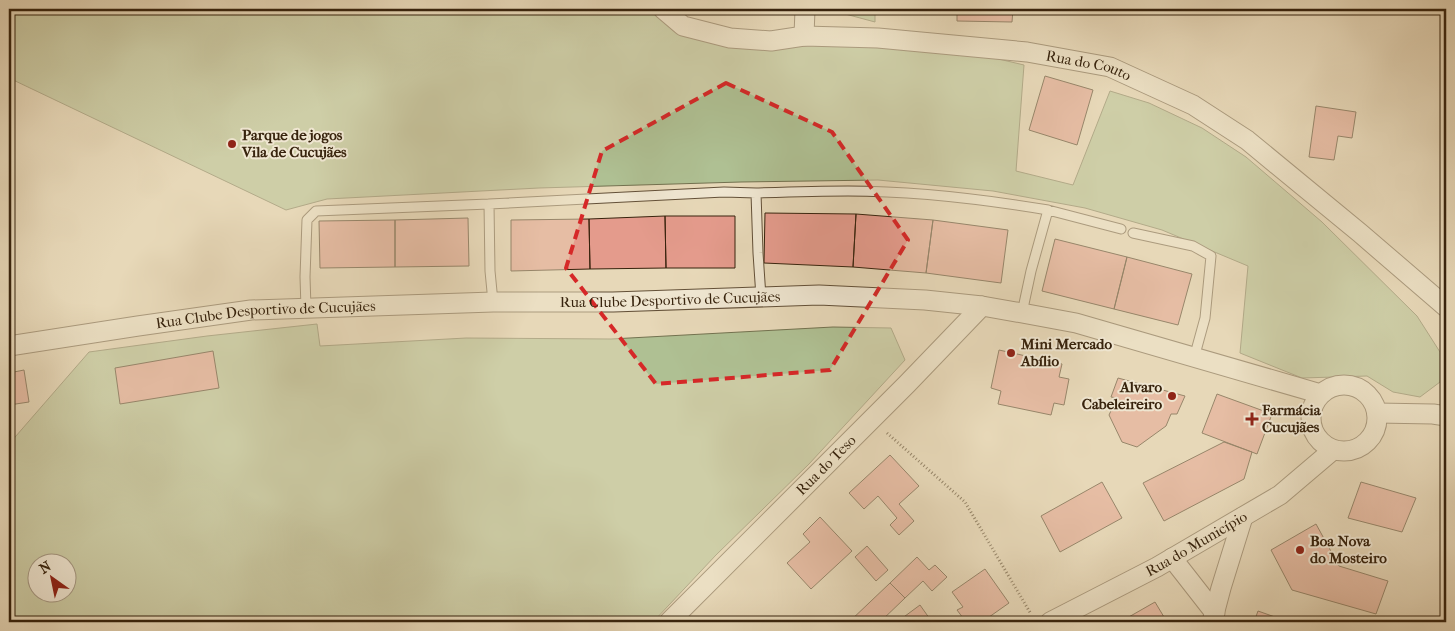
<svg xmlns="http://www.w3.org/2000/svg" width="1455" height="631" viewBox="0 0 1455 631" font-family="'IM FELL French Canon',serif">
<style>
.green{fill:#afc093;stroke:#737250;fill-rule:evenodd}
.building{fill:#e49b8c;stroke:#37230d}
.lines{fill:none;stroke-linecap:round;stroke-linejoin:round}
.lane-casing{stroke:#635038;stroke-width:11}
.street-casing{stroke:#635038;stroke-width:21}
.path{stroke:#37230d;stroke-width:3;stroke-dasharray:1 2.5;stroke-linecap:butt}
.lane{stroke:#efe6d1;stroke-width:9}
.street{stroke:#efe6d1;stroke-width:19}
.marked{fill:none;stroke:#d62828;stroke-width:4;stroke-dasharray:10 6;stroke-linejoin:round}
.poi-dot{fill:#8f2418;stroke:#efe6d1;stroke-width:2}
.labels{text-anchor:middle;stroke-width:4;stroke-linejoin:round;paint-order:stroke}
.street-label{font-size:15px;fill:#37230d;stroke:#efe6d1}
.poi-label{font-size:15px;font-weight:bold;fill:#37230d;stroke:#efe6d1;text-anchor:start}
</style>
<rect width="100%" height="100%" fill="#e7d8b8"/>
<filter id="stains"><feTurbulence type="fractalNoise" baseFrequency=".004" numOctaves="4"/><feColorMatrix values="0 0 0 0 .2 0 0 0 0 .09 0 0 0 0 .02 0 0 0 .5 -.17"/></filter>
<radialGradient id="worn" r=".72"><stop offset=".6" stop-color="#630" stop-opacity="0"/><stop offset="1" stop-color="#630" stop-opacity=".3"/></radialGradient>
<!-- green -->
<path class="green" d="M9 9H654L679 31 795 42 969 52 1024 65 1016 171 1073 185 1110 91 1149 103 1202 128 1246 157 1322 222 1417 316 1440 352V382L1420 397 1393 392 1367 376 1302 378 1240 353 1248 266 1162 230 1085 208 993 191 878 180 741 182 539 188 327 199 286 210 9 78Z
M833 9H875V22L834 11Z
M317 324 320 346 466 338 611 339 833 327 891 328 905 360 809 464 716 555 653 622H9V444L89 352 207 336ZM38 564H68V594H38Z"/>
<!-- building -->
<path class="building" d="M957 9H1013L1012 22 957 21Z
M1045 76 1093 90 1077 145 1029 130Z
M1316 106 1356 112 1352 138 1338 136 1334 160 1309 157Z
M765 213 856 214 853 267 764 263Z
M856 214 933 220 926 273 853 267Z
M665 216H735V268H666Z
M665 216 666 268 590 269 589 219Z
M468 218 469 266 395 267V220Z
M589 219 590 269 511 271V220Z
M395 220V267L320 268 319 221Z
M933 220 1008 230 1001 283 926 273Z
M1055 239 1127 257 1114 309 1042 291Z
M1127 257 1192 274 1178 325 1114 309Z
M999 350 1062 364 1059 377 1069 379 1064 405 1054 403 1051 415 998 404 1001 391 991 388Z
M213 351 219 388 120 404 115 368Z
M24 370 29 402 9 405V373Z
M1118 378 1185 396 1177 414H1171L1166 426 1137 447 1122 442 1109 415 1117 398 1111 397Z
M1217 394 1272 414 1257 454 1202 433Z
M1224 442 1252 452 1244 479 1164 521 1143 483Z
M890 455 919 486 899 504 914 521 899 535 890 525 897 518 878 496 864 509 849 493Z
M1102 482 1122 518 1060 552 1041 516Z
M1361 482 1416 498 1402 532 1348 518Z
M820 517 852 551 811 589 787 563 810 542 803 534Z
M1316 524 1339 566 1388 581 1376 614 1292 590 1271 550Z
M867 546 888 570 876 581 855 557Z
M917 557 929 570 935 565 947 577 932 591 923 581 905 598 890 583Z
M985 569 1009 603 982 622H966L957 610 963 607 952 592Z
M890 583 905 598 880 622H849Z
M1155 602 1167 622H1120Z
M920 605 932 622H897Z
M1258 611 1289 622H1254Z"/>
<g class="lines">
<defs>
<path id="lane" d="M1133 233 1193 246 1211 256 1205 318 1194 358
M761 297 758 253 756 193C787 192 817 191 848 191 915 191 982 199 1048 210
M493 302 490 271 489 204 724 192 756 193
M306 308 305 277 307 220 316 211 489 204
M1022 313 1031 271 1048 210 1121 229"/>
<g id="street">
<path id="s1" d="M663 9 683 26 730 38 771 41 804 36 878 38 1027 52 1110 67 1193 105 1247 140 1360 233 1446 307"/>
<path d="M804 36 805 9"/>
<path id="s2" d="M9 346 138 326 251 310 493 302H613L819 295 925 300 982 306 1022 313 1076 323 1321 394"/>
<circle cx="1344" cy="418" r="33"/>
<path d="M1377 413 1433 414 1446 416"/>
<path d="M1172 558 1215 613"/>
<path id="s3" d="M669 622 907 384 982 306"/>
<path id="s4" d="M1050 622 1157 567 1280 495 1333 450"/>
<path d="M1212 622 1221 588 1243 517"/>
</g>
</defs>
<!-- lane casing -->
<use href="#lane" class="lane-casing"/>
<!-- street casing -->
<use href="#street" class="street-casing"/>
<!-- path -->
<path class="path" d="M887 433 965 502 1031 614"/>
<!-- lane -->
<use href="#lane" class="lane"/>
<!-- street -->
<use href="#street" class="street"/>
</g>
<!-- marked area -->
<path d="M0 0H1455V631H0ZM726 83 832 132 908 240 830 370 656 384 566 268 602 151Z" fill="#e7d8b8" fill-opacity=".55" fill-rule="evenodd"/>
<path class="marked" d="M726 83 832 132 908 240 830 370 656 384 566 268 602 151Z"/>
<!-- markers -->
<g class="poi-dot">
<circle cx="232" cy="144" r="5"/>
<circle cx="1011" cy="353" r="5"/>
<circle cx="1172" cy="396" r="5"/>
<path d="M1249.5 411.5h5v5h5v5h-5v5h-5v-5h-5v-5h5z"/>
<circle cx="1300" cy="550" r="5"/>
</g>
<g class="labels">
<!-- street labels -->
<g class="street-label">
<text dy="5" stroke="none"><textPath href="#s1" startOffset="436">Rua do Couto</textPath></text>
<text dy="5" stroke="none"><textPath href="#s2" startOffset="664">Rua Clube Desportivo de Cucujães</textPath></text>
<text dy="5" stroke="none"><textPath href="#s2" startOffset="259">Rua Clube Desportivo de Cucujães</textPath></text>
<text dy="5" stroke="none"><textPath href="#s3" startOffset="222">Rua do Teso</textPath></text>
<text dy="5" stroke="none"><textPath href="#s4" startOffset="166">Rua do Município</textPath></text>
</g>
<!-- poi labels -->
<g class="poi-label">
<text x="242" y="140">Parque de jogos<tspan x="242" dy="17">Vila de Cucujães</tspan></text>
<text x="1021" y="349">Mini Mercado<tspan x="1021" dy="17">Abílio</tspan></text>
<text x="1162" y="392" text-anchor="end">Alvaro<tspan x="1162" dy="17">Cabeleireiro</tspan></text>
<text x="1262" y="415">Farmácia<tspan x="1262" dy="17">Cucujães</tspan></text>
<text x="1310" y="546">Boa Nova<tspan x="1310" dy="17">do Mosteiro</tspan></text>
</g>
</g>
<!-- margin -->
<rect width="1455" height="631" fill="none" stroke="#e7d8b8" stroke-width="30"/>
<rect x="10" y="10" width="1435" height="611" fill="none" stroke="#37230d" stroke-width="2.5"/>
<rect x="15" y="15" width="1425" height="601" fill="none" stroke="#37230d"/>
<!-- north arrow -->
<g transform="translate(52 578) rotate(327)"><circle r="24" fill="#efe6d1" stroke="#a59883"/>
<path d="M0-4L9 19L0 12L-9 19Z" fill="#8f2418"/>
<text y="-8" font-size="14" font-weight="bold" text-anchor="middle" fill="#37230d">N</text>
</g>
<rect width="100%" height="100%" filter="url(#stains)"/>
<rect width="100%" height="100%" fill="url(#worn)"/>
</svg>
